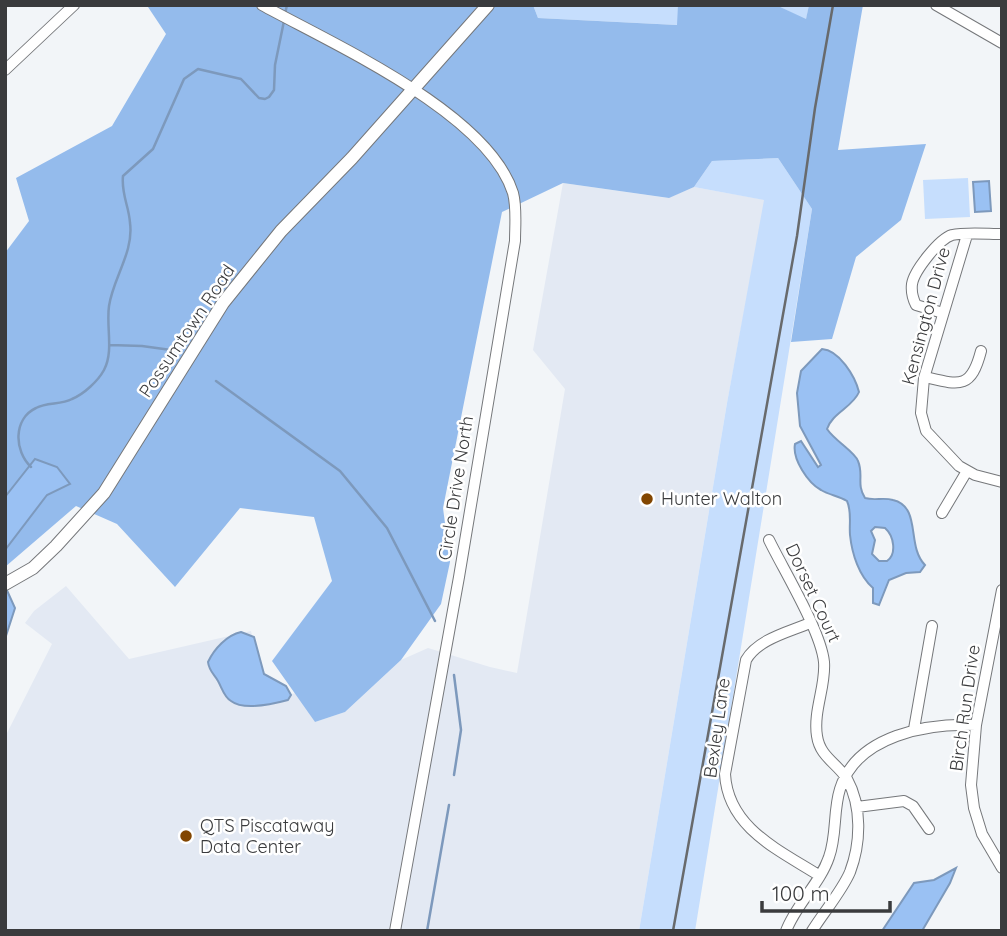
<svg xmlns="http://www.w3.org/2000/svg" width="1007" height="936" viewBox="0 0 1007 936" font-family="Quicksand,sans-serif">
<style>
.built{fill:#e3e9f3}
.green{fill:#c6defd}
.forest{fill:#94bbec}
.water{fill:#9ac1f3;stroke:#7d99bc;stroke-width:2;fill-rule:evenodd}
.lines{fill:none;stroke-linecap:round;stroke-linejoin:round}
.stream{stroke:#7d99bc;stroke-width:2.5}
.minor-casing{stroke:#75777a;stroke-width:12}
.major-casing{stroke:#75777a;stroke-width:14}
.minor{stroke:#fff;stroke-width:10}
.major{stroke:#fff;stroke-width:12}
.rail{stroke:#686a6c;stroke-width:2.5}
.poi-dot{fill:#824601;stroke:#fff;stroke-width:2.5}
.labels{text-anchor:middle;stroke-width:5;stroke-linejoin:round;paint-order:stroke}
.street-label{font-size:18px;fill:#3a3b3d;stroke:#fff}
.poi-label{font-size:18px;fill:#3a3b3d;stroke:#fff;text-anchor:start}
</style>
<rect width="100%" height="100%" fill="#f2f5f8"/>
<!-- built -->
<path class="built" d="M563 183 668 198 694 187 765 200 727 403 639 931H5V737L52 644 25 623 34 611 66 586 129 659 251 631 268 699 296 693 315 722 345 712 401 660 428 648 490 667 517 673 565 389 533 350Z"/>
<!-- green -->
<path class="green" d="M533 5H678V25L538 18Z
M776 5H809L806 20Z
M778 158 812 209 695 931H639L727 403 764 200 694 187 712 161Z
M968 178 970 217 925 219 923 180Z"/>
<!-- forest -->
<path class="forest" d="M150 5H533L538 18 677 25 678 5H776L806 19 809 5H863L838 150 926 144 901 220 856 257 832 339 791 342 812 209 778 158 712 161 694 187 669 198 563 183 502 212 443 508 450 562 441 604 401 660 345 712 315 722 272 661 332 581 314 517 240 508 175 587 117 524 76 506 5 567V550L47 495 13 487 5 497V253L29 221 16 178 112 126 166 34 148 7Z"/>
<!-- water -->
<path class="water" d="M989 181 991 211 975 212 973 182Z
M822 349C839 350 855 376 859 392 853 407 832 413 827 429 835 441 855 452 858 461 864 475 856 484 865 498 875 501 883 497 893 500 922 507 906 546 925 565L920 572 906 573 889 580 879 605 873 603V588C859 576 852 554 850 535 849 523 852 512 847 501 839 496 829 495 821 490 808 483 792 459 795 444L801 441 818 467 821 465 800 426 797 393 801 371ZM875 527 885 528C894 536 897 554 887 561H879L872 554 875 540 871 531Z
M35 459 57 467 70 484 47 495 5 550V497Z
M5 586 15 608 5 639Z
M241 632 254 637 264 674 286 686 291 695 288 700C273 704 244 711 231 701 224 697 222 688 218 681 214 674 209 671 208 662 214 649 227 635 241 632Z
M956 868 950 883 922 931H882L914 883 934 880Z"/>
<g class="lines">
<!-- stream -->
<path class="stream" d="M285 14 287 5
M110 345 142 346 171 350
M216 381 340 471 387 528 435 621
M31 467C14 451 13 419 36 408 47 402 61 405 72 399 84 394 98 381 104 370 114 351 106 327 109 306 113 278 134 252 130 223 129 206 121 194 123 176L153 149 184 79 198 69 241 79 259 98 265 99 269 97 274 90 275 65 284 21
M454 675 461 730 454 775
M427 931 449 805"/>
<defs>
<path id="minor" d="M262 5C333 44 488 113 513 193 517 208 515 226 515 241L459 577 395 931
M936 5 1002 43
M5 70 74 5
M967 235 924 378 921 413 926 431 959 466 975 475 1002 482
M943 313 916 305C913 299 911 292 912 284 914 271 939 239 952 235 965 232 988 234 1002 234
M925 377C959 385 971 390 981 351
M942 513 967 471
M769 540C783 569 821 631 824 662 826 686 813 711 817 736 820 757 837 763 847 779 862 806 861 843 850 872 842 891 823 913 812 931
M1002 590 976 725 971 785 974 808 982 834 1002 868
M810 623C789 632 758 639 746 660L725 774C728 828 779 850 820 876
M914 729 932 626
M857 807 904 801 913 806 929 829
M786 931C796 904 820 884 829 857 837 835 833 811 840 789 857 735 928 723 976 725"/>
<path id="major" d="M5 584 33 568 56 546 104 493 223 303 281 231 352 158 488 5"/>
</defs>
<!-- minor casing -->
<use href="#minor" class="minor-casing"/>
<!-- major casing -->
<use href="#major" class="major-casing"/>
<!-- minor -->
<use href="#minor" class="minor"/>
<!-- major -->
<use href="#major" class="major"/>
<!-- rail -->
<path class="rail" d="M673 931 797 236 815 108 833 5"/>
</g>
<!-- markers -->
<g class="poi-dot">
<circle cx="647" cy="499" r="7"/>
<circle cx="186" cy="836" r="7"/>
</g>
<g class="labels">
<!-- street labels -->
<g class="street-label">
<text transform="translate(926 316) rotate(-75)" y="6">Kensington Drive</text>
<text transform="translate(187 331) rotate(-56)" y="6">Possumtown Road</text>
<text transform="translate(456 488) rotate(-81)" y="6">Circle Drive North</text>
<text transform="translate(813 593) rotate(65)" y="6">Dorset Court</text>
<text transform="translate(965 708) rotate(-82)" y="6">Birch Run Drive</text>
<text transform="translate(717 728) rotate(-82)" y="6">Bexley Lane</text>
</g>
<!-- poi labels -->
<g class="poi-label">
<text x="661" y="505">Hunter Walton</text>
<text x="200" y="832">QTS Piscataway<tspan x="200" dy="21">Data Center</tspan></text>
</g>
</g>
<!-- border -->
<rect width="1007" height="936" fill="none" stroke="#3a3b3d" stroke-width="14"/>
<!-- scale -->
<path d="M762 901v10h128v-10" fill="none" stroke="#3a3b3d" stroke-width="3.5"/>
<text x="772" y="901" font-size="21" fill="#3a3b3d" stroke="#ffffff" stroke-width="5" paint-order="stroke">100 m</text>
</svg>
